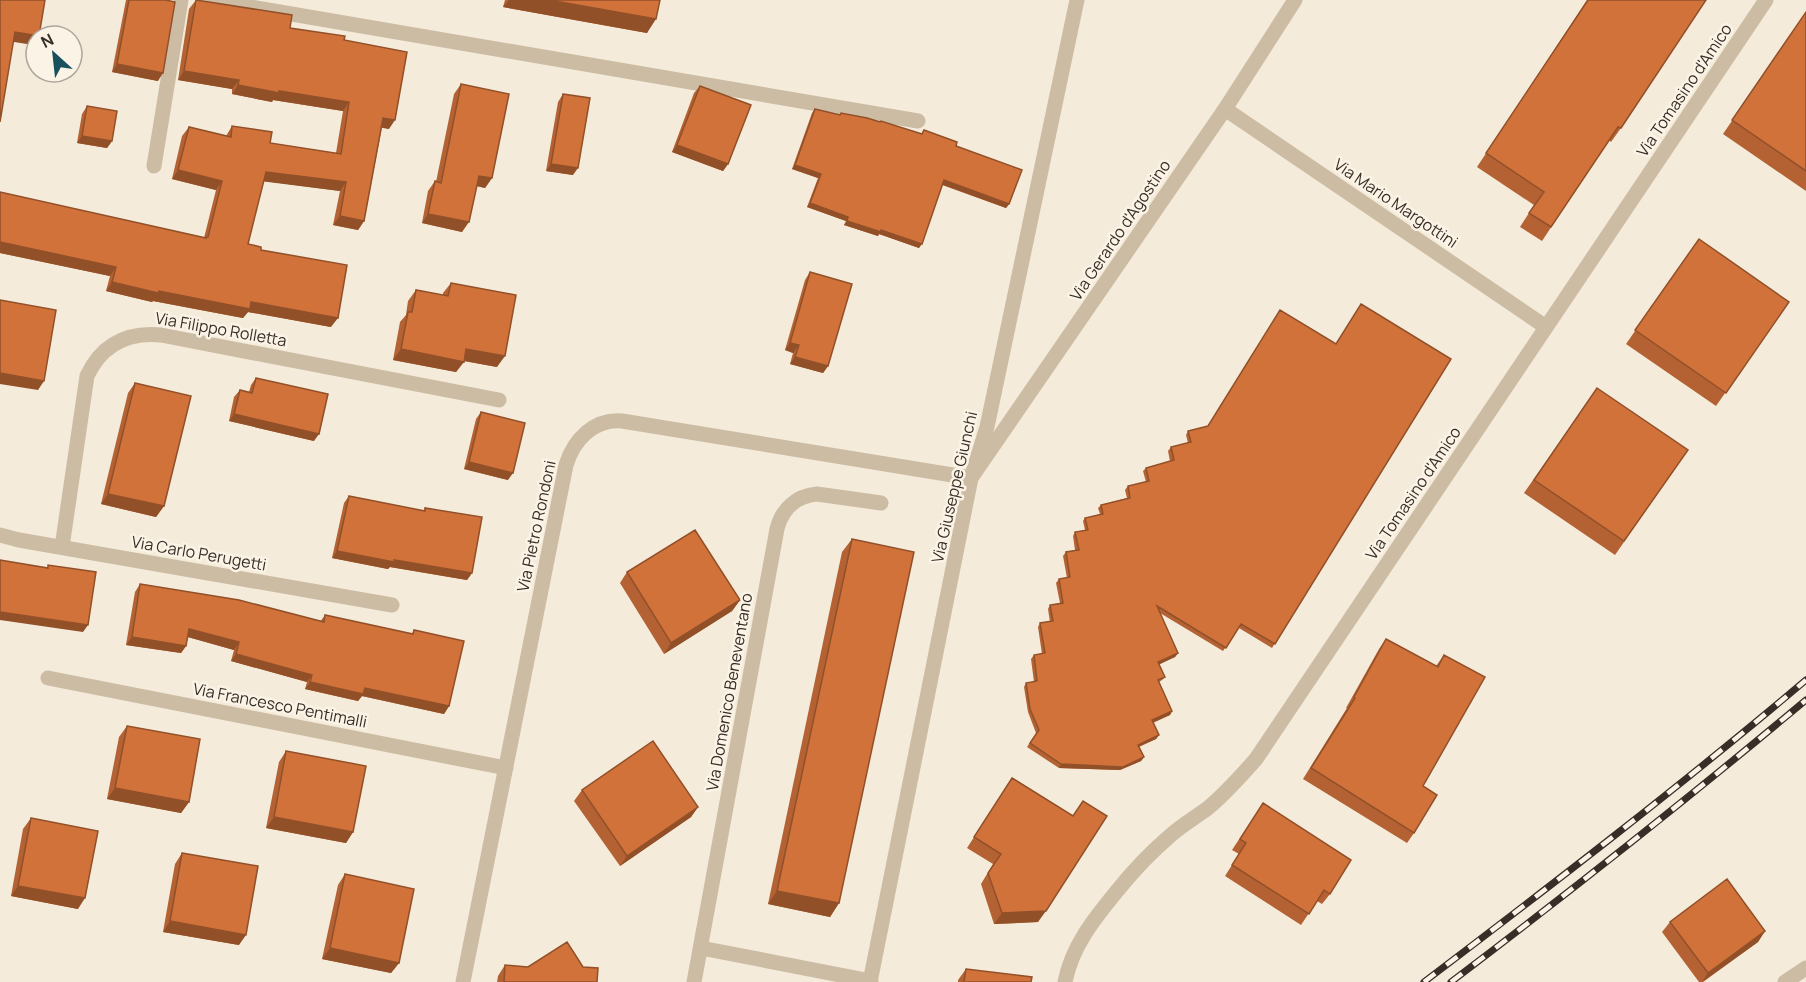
<svg xmlns="http://www.w3.org/2000/svg" width="1806" height="982" viewBox="0 0 1806 982" font-family="Manrope,sans-serif">
<style>
.lines{fill:none;stroke-linecap:round;stroke-linejoin:round}
.street{stroke:#cdbca4;stroke-width:15}
.rail-casing{stroke:#382e27;stroke-width:7}
.rail{stroke:#fbf4e6;stroke-width:4.5;stroke-dasharray:14;stroke-linecap:butt}
.wall{fill:#b46233}
.shaded-wall{fill:#925029}
.building{fill:#d1723b;stroke:#925029;stroke-width:1.5}
.labels{text-anchor:middle;stroke-width:5;stroke-linejoin:round;paint-order:stroke}
.street-label{font-size:16px;fill:#382e27;stroke:#fbf4e6}
</style>
<rect width="100%" height="100%" fill="#f4ebda"/>
<g class="lines">
<!-- street -->
<path class="street" d="M210 0 918 121
M1225 109 1546 327
M154 166 181 0
M0 535 19 540 392 605
M62 547 87 376C102 344 128 332 161 335L499 400
M48 678 506 768
M701 948 871 981
M463 982 566 465C574 439 594 419 622 421L971 478 1225 109 1295 0
M694 982 777 529C782 509 796 496 817 494L881 503
M870 982 971 478 987 427 1077 0
M1065 982C1072 946 1094 919 1117 891 1133 871 1151 852 1171 835 1182 825 1196 817 1208 808 1226 793 1241 776 1256 759L1766 0
M1785 982 1806 968"/>
<defs>
<path id="rail" d="M1424 982C1553 884 1682 785 1806 680
M1451 982C1571 891 1690 797 1806 700"/>
</defs>
<!-- rail casing -->
<use href="#rail" class="rail-casing"/>
<!-- rail -->
<use href="#rail" class="rail"/>
</g>
<!-- wall -->
<path class="wall" d="M126 0H166L158 81 112 72Z
M196 0 290 28 344 40 389 129 382 127 364 221 358 230 333 225 340 191 264 181 248 244 261 250 331 327 248 312 243 318 153 301 152 302 106 291 110 276 0 253V192L204 238 216 190 172 179 182 136 189 127 226 136 232 126 270 143 336 153 343 111 273 100 272 102 232 94V89L178 80 189 9Z
M505 0H660L647 33 503 7Z
M1587 0 1621 128 1611 142 1609 140 1542 241 1520 227 1534 205 1477 167Z
M1806 12V191L1723 134Z
M461 84 492 178 485 188 477 186 462 232 422 223 428 191 435 181 436 182 454 94Z
M700 86 728 164 723 171 672 152 694 93Z
M563 94 573 175 546 171 558 102Z
M87 106 112 141 107 148 77 143 82 114Z
M815 109 839 115 841 113 880 122 921 134 924 130 956 146 1009 204 1006 208 942 185 919 248 879 234 878 236 844 225 846 221 807 207 818 178 792 169 812 113Z
M1699 239 1789 302 1716 406 1626 344Z
M810 272 828 366 823 373 790 364 793 353 785 350 805 280Z
M451 283 497 367 464 361 456 372 393 360 400 322 406 315 408 301 416 290 443 295V293Z
M1336 344 1451 359 1272 648 1239 628 1223 651 1160 613 1178 653 1175 657 1159 664 1165 677 1162 680 1159 682 1172 711 1170 715 1153 723 1159 735 1156 739 1139 747 1144 757 1141 761 1120 770 1059 768 1027 747 1036 733 1028 712 1024 687 1026 683 1034 682 1031 659 1034 655 1042 654 1038 627 1040 623 1050 622 1048 609 1050 605 1060 603 1056 583 1059 579 1067 578 1063 556 1066 552 1075 550 1073 536 1075 532 1085 530 1083 521 1085 518 1100 514 1098 508 1101 505 1127 498 1125 490 1128 486 1146 482 1143 471 1146 468 1170 461 1168 451 1171 447 1188 443 1186 435 1188 431 1208 426Z
M256 378 314 441 229 421 234 397 240 390 249 392 251 385Z
M135 383 164 506 156 517 101 504 128 393Z
M1597 388 1688 450 1615 555 1524 493Z
M481 412 508 480 464 469 476 419Z
M349 496 423 511 425 508 472 573 467 580 390 567 388 569 332 558 344 503Z
M852 539 839 903 830 917 768 904 842 552Z
M627 572 740 600 732 611 664 654 620 583Z
M140 584 320 622 325 615 412 634 414 630 449 706 444 714 362 696 358 701 305 689 307 682 231 661 234 650 188 637 186 646 181 653 126 645 135 592Z
M1386 639 1436 666 1444 655 1414 833 1407 843 1303 779 1347 708H1346L1379 649Z
M127 726 189 802 181 813 107 799 119 737Z
M286 751 353 832 346 843 266 828 279 762Z
M1012 778 1073 816 1083 801 1038 922 994 924 981 884 993 864 967 848Z
M582 790 698 807 691 817 620 866 574 801Z
M1263 803 1330 894 1322 904 1317 901 1301 925 1225 876 1239 854 1232 850Z
M31 818 78 909 11 896 23 829Z
M182 853 239 945 163 932 175 864Z
M345 874 399 963 391 973 322 959 338 885Z
M1670 922 1765 931 1758 942 1703 982H1699L1662 932Z
M505 965 528 967H583L597 982H497L498 976Z
M966 969 1031 982H958V980Z"/>
<!-- shaded-wall -->
<path class="shaded-wall" d="M509 0H549L656 19 647 33 503 7Z
M15 32 39 36H36V40L33 45 8 41Z
M117 64 163 73 158 81 112 72Z
M184 71 239 80 232 89 178 80Z
M238 85 279 91 349 102 343 111 273 100 272 102 232 94Z
M383 118 395 120 389 129 377 127Z
M82 136 112 141 107 148 77 143Z
M677 145 728 164 723 171 672 152Z
M551 164 578 168 573 175 546 171Z
M795 165 821 174 818 178 792 169Z
M178 170 222 181 216 190 172 179Z
M266 172 346 182 340 191 260 181Z
M479 176 492 178 485 188 472 185Z
M944 180 1009 204 1006 208 941 184Z
M810 203 848 217 846 221 807 207Z
M428 214 469 222 462 232 422 223Z
M340 216 364 221 358 230 333 225Z
M847 221 881 230 922 244 919 248 879 234 878 236 844 225Z
M0 242 116 267 110 276 0 253Z
M112 282 159 291 251 302 338 318 331 327 248 312 243 318 153 301 152 302 106 291Z
M790 343 799 345 793 353 785 350Z
M401 349 464 362 456 372 393 360Z
M466 349 505 356 497 367 459 360Z
M795 357 828 366 823 373 790 364Z
M0 373 44 381 38 390 0 384Z
M234 414 319 434 314 441 229 421Z
M469 462 513 473 508 480 464 469Z
M108 494 164 506 156 517 101 504Z
M337 551 394 560 472 573 467 580 390 567 388 569 332 558Z
M740 600 732 611 664 654 671 643Z
M0 612 88 625 83 632 0 620Z
M189 629 239 642 234 650 184 636Z
M132 637 186 646 181 653 126 645Z
M1178 653 1175 657 1156 666 1158 662Z
M236 654 312 675 307 682 231 661Z
M310 682 365 688 449 706 444 714 362 696 358 701 305 689Z
M1172 711 1170 715 1149 724 1152 720Z
M1159 735 1156 739 1135 748 1138 745Z
M1144 757 1141 761 1120 770 1059 768 1061 764Z
M115 788 189 802 181 813 107 799Z
M698 807 691 817 620 866 627 856Z
M274 817 353 832 346 843 266 828Z
M18 886 85 898 78 909 11 896Z
M777 891 839 903 830 917 768 904Z
M1046 911 1038 922 994 924 1002 913Z
M170 921 246 935 239 945 163 932Z
M1765 931 1758 942 1702 982 1708 973Z
M330 948 399 963 391 973 322 959Z"/>
<!-- building -->
<path class="building" d="M0 0H45L39 36 15 32 0 122Z
M129 0H166L175 2 163 73 117 64Z
M196 0 292 15 290 28 345 36 344 40 407 52 395 120 383 118 364 221 340 216 346 182 266 172 248 244 261 247V250L347 265 338 318 251 302 250 309 159 291 158 293 112 282 116 267 0 242V192L206 238V237H208L222 181 178 170 189 127 231 137 232 126 272 132 270 143 341 154 349 102 279 91V93L238 85 239 80 184 71Z
M549 0H660L656 19Z
M1588 0H1706L1621 128 1618 127 1551 227 1529 213 1544 192 1486 153Z
M1806 12V171L1732 120Z
M461 84 509 94 492 178 479 176 469 222 428 214 435 181 441 183Z
M700 86 751 105 728 164 677 145Z
M563 94 590 98 578 168 551 164Z
M87 106 117 111 112 141 82 136Z
M815 109 840 115 841 113 867 118 880 122 881 121 922 134 924 130 957 142 956 146 1022 170 1009 204 944 180 922 244 881 230V232L847 221 848 217 810 203 821 174 795 165Z
M1699 239 1789 302 1726 393 1635 330Z
M810 272 852 284 828 366 795 357 799 345 790 343Z
M451 283 516 295 505 356 466 349 464 362 401 349 408 312H412L416 290 448 296Z
M0 300 56 310 44 381 0 373Z
M1361 304 1451 359 1275 644 1241 624 1226 648 1157 606 1178 653 1158 662 1165 677 1158 680 1172 711 1152 720 1159 735 1138 745 1144 757 1123 767 1061 764 1030 743 1039 730 1030 709 1026 683 1037 681 1034 655 1045 653 1040 623 1053 621 1050 605 1063 603 1059 579 1070 577 1066 552 1079 550 1075 532 1088 530 1085 518 1103 514 1101 505 1130 498 1128 486 1149 481 1146 468 1174 460 1171 447 1191 442 1188 431 1208 426 1280 310 1336 344Z
M256 378 328 394 319 434 234 414 240 390 252 393Z
M135 383 191 396 164 506 108 494Z
M1597 388 1688 450 1624 541 1534 480Z
M481 412 525 423 513 473 469 462Z
M349 496 425 511V508L482 517 472 573 394 560V562L337 551Z
M695 530 740 600 671 643 627 572Z
M852 539 914 552 839 903 777 891Z
M0 560 48 568V565L96 572 88 625 0 612Z
M140 584 239 600 324 622 325 615 413 634 414 630 464 641 449 706 365 688 363 694 310 682 312 675 236 654 239 642 189 629 186 646 132 637Z
M1386 639 1438 667 1444 655 1485 677 1423 786 1437 795 1414 833 1311 768 1355 698 1354 697Z
M127 726 200 739 189 802 115 788Z
M653 741 698 807 627 856 582 790Z
M286 751 366 766 353 832 274 817Z
M1012 778 1073 816 1083 801 1107 816 1046 911 1002 913 988 873 1001 854 974 837Z
M1263 803 1351 860 1330 894 1324 890 1309 914 1232 865 1246 843 1240 839Z
M31 818 98 831 85 898 18 886Z
M182 853 258 866 246 935 170 921Z
M345 874 414 889 399 963 330 948Z
M1727 879 1765 931 1708 973 1670 922Z
M567 942 583 967 598 968 597 982H504L505 965 528 967Z
M966 969 1032 977 1031 982H964Z"/>
<g class="labels">
<!-- street labels -->
<g class="street-label">
<text transform="translate(1684 90) rotate(-56)" y="6">Via Tomasino d'Amico</text>
<text transform="translate(1396 203) rotate(34)" y="6">Via Mario Margottini</text>
<text transform="translate(1120 230) rotate(-56)" y="6">Via Gerardo d'Agostino</text>
<text transform="translate(221 329) rotate(10)" y="6">Via Filippo Rolletta</text>
<text transform="translate(954 487) rotate(-77)" y="6">Via Giuseppe Giunchi</text>
<text transform="translate(1413 493) rotate(-56)" y="6">Via Tomasino d'Amico</text>
<text transform="translate(536 526) rotate(-78)" y="6">Via Pietro Rondoni</text>
<text transform="translate(199 553) rotate(10)" y="6">Via Carlo Perugetti</text>
<text transform="translate(729 692) rotate(-80)" y="6">Via Domenico Beneventano</text>
<text transform="translate(280 705) rotate(11)" y="6">Via Francesco Pentimalli</text>
</g>
</g>
<!-- north arrow -->
<g transform="translate(54 54) rotate(333)"><circle r="28" fill="#fbf4e6" stroke="#ada59a" stroke-width="1.5"/>
<path d="M0-4.5L10 22L0 15L-10 22Z" fill="#18505d"/>
<text y="-9" font-size="16" font-weight="bold" text-anchor="middle" fill="#382e27">N</text>
</g>
</svg>
